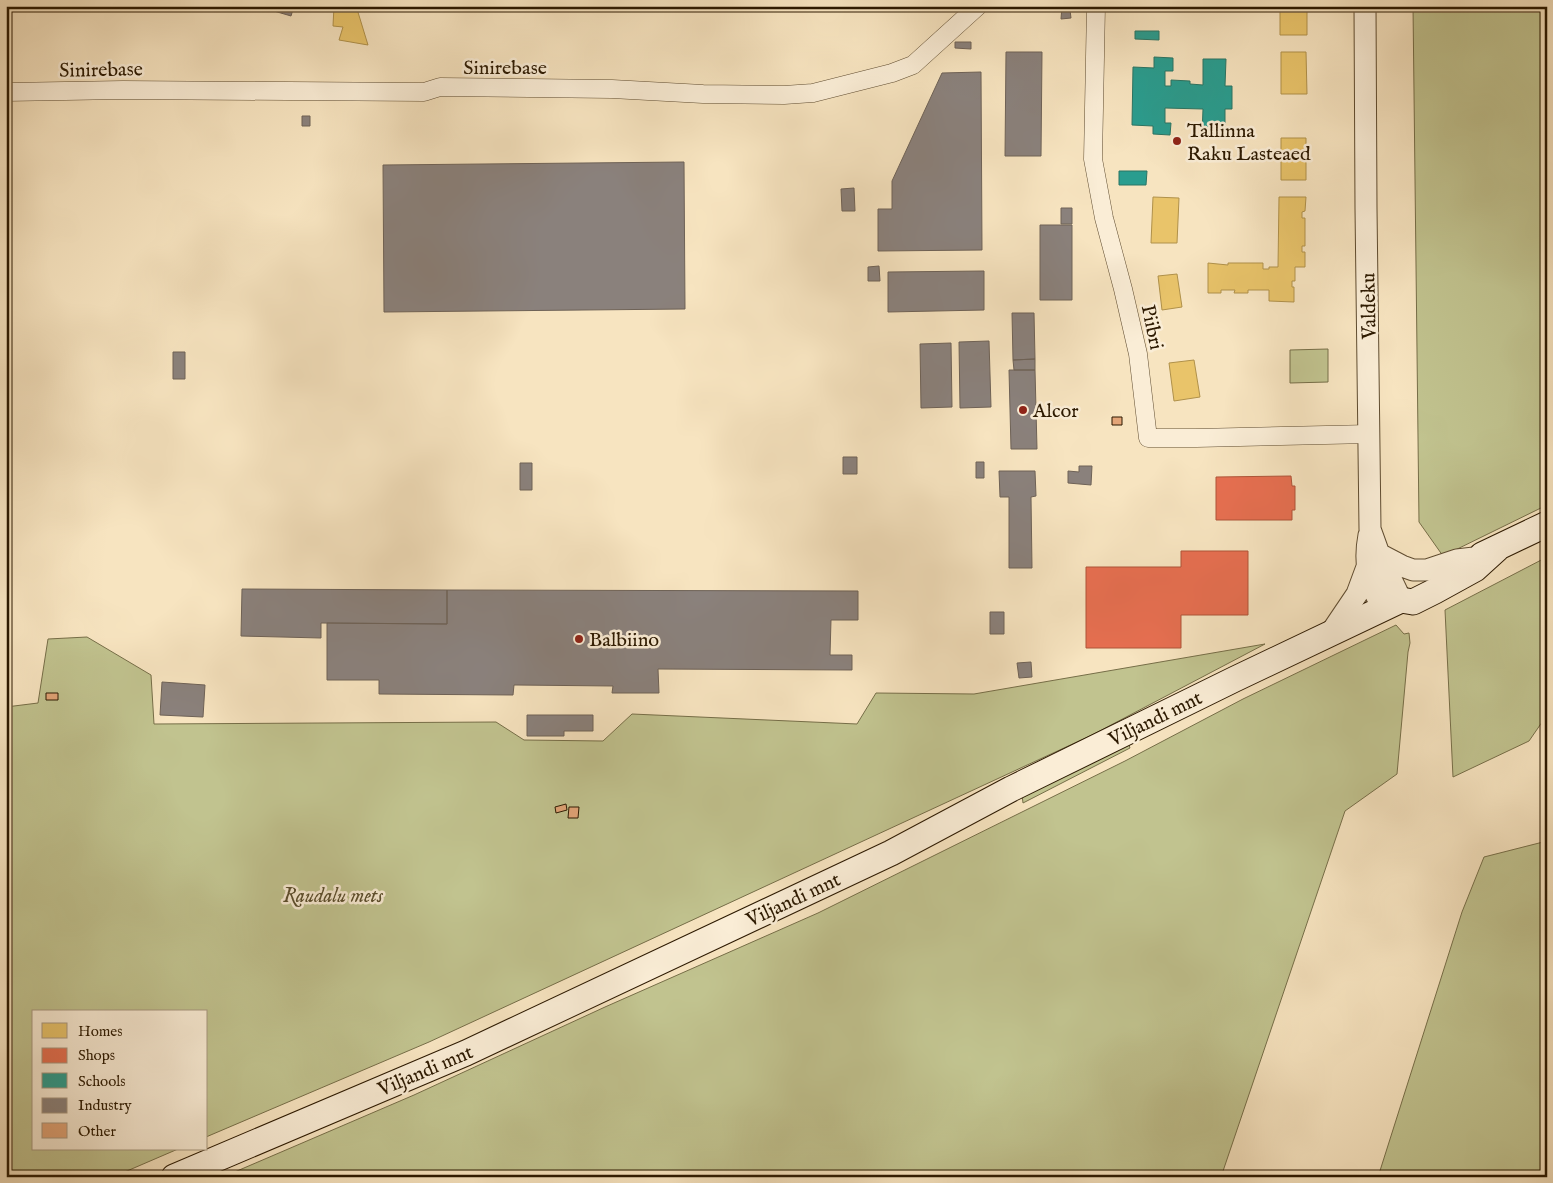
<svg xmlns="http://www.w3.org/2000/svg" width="1553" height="1183" viewBox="0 0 1553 1183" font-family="'IM FELL English',serif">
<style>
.green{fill:#c1c38f;stroke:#766e48}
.homes{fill:#e9c46a;stroke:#b0914a}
.shops{fill:#e76f51;stroke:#af5539}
.schools{fill:#2a9d8f;stroke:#2b7564}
.industry{fill:#8a817c;stroke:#6e6257}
.building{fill:#e3a578;stroke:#2c1900}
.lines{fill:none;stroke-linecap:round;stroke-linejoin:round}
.minor-casing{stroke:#5f4c30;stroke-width:19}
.tertiary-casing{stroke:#5f4c30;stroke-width:23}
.secondary-casing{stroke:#2c1900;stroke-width:27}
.minor{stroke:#faedd6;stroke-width:18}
.tertiary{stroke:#faedd6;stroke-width:21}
.secondary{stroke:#faedd6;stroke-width:25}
.poi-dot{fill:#8f2418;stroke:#faedd6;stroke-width:2}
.labels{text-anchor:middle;stroke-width:5;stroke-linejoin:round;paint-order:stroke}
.street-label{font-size:20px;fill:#2c1900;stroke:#faedd6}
.poi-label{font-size:20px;fill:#2c1900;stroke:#faedd6;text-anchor:start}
.park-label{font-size:20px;font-style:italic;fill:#594c2b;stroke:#faedd6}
</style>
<rect width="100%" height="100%" fill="#f7e4c0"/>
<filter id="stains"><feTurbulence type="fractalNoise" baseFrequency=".004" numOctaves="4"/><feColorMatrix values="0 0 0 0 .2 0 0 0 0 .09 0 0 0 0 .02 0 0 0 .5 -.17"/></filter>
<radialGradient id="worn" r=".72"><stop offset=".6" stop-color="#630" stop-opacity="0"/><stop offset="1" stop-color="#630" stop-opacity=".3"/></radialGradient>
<!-- green -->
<path class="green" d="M1413 6H1547V505L1443 556 1419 522Z
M1328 349V382L1290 383V350Z
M1547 557V715L1529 741 1453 777 1445 610Z
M1396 625 1404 634 1409 633 1410 643 1408 652 1397 774 1345 811 1221 1177H223L414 1095 605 1007 818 913 1125 761 1243 699Z
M87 637 151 675 154 724 496 722 524 740 603 741 632 714 857 724 876 693 974 694 1265 644 1092 735 429 1042 206 1137V1012H34V1149H178L113 1177H6V707L38 703 48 639Z
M1129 745 1130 748 1023 803 1022 795 1090 761Z
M1547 841V1177H1378L1462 912 1484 857Z"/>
<!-- homes -->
<path class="homes" d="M334 6H358L357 9 368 45 339 40 343 27 333 26Z
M1280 6H1307V35H1280Z
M1281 52H1306L1307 94H1281Z
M1281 138H1306V180H1281Z
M1153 197 1179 198 1177 243H1151Z
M1279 197H1306L1305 211 1302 212V218H1305V246H1302V252H1305V267H1295V281H1292V287H1294V302L1269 301V290H1248V293H1234L1235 290H1221V293H1208V263L1228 265V263H1263V269H1269V267H1278Z
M1177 274 1182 307 1162 310 1158 276Z
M1194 360 1200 397 1174 401 1169 363Z"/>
<!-- shops -->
<path class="shops" d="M1291 476 1292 486H1295V510H1292V520H1216V477Z
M1181 551H1248V615H1181V648H1086V567H1181Z"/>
<!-- schools -->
<path class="schools" d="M1135 31H1159V40L1135 39Z
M1154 57 1173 58V71H1165V86H1171V80L1190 81V84L1203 85V59H1226L1225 86H1232V109H1225V135H1202L1203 109 1165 108V123H1171L1170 135 1153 134V126L1132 125 1133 67 1154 68Z
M1119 171H1147L1146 185H1119Z"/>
<!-- industry -->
<path class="industry" d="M276 6H294L291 16 274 11Z
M485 6H546V7H485Z
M1062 6H1075V10H1070L1071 18 1061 19Z
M955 42H971V49L955 48Z
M1006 52H1042L1041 156H1005Z
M981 72 982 250 878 251V209H892V181L942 73Z
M302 116H310V126H302Z
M684 162 685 309 384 312 383 165Z
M854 188 855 211H842L841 189Z
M1061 208H1072V224H1061Z
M1040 225H1072V300H1040Z
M879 266 880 281H868V267Z
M984 271V310L888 312V272Z
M1012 313H1034L1035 359 1013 360Z
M989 341 991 407 960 408 959 342Z
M951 343 952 407 921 408 920 344Z
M173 352H185V379H173Z
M1035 359V370H1014L1013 360Z
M1009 370H1035L1037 449H1011Z
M843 457H857V474H843Z
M976 462H984V478H976Z
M520 463H532V490H520Z
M1079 466H1092L1091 485 1068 483V471L1079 472Z
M999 471H1035L1036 496 1031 497 1032 568H1009V497H1000Z
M242 589 447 590V624L321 623V638L241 636Z
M447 590 858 591V620H831L830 655H852V670L658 669 659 693H612L613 686 517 685H514L513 695 379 694V680H327V623L447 624Z
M990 612H1004V634H990Z
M1031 662 1032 677 1019 678 1017 663Z
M162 682 205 685 203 717 160 715Z
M527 715H593V731H564V736H527Z"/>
<!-- building -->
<path class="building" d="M1112 417H1122V425H1112Z
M46 693H58V700H46Z
M566 804 567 810 556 813 555 807Z
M569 807H579L578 818H568Z"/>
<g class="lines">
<defs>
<path id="minor" d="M1096 6 1093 159 1104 218 1123 289 1138 354 1148 438H1196L1370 434
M6 92 123 90 424 92 440 87 612 89 703 94 784 95 813 93 892 73 913 65 978 6"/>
<path id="tertiary" d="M1365 6 1366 208 1370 529 1379 554 1401 600
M1369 535C1363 567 1370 580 1382 609
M1379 554 1402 566 1413 570H1427L1457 560 1474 558
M1330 634 1357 594 1367 567"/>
<path id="secondary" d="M1482 555 1547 524
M174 1177 466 1053 891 853 1011 789 1235 679 1401 600 1413 602 1435 591 1475 569 1497 549"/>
</defs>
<!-- minor casing -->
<use href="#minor" class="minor-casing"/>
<!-- tertiary casing -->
<use href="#tertiary" class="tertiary-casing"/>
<!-- secondary casing -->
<use href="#secondary" class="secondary-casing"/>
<!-- minor -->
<use href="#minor" class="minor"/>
<!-- tertiary -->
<use href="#tertiary" class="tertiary"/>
<!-- secondary -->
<use href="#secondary" class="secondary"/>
</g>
<!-- markers -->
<g class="poi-dot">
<circle cx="1177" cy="141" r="5"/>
<circle cx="1023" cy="410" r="5"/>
<circle cx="579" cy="639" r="5"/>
</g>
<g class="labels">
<!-- street labels -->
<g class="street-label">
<text x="505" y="74">Sinirebase</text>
<text transform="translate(101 69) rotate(-1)" y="7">Sinirebase</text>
<text transform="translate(1368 306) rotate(-91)" y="7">Valdeku</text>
<text transform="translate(1153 327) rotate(78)" y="7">Piibri</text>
<text transform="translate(1155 718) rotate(-26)" y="7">Viljandi mnt</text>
<text transform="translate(793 899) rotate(-25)" y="7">Viljandi mnt</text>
<text transform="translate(425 1070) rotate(-23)" y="7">Viljandi mnt</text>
</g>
<!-- poi labels -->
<g class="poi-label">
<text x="1187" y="137">Tallinna<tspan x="1187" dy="23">Raku Lasteaed</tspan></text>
<text x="1033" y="417">Alcor</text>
<text x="589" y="646">Balbiino</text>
</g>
<!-- park labels -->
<g class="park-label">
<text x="333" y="902">Raudalu mets</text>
</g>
</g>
<!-- margin -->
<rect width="1553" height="1183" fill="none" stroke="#f7e4c0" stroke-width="25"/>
<rect x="8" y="8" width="1538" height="1168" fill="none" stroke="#2c1900" stroke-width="2.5"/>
<rect x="12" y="12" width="1528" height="1158" fill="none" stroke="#2c1900"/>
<!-- legend -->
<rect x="32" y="1010" width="175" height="140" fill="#faedd6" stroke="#a89880"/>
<rect x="42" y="1023" width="25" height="15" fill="#e9c46a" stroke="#a89880"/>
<text x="78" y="1036" font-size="15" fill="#2c1900">Homes</text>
<rect x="42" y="1048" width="25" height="15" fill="#e76f51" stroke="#a89880"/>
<text x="78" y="1060" font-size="15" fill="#2c1900">Shops</text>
<rect x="42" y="1073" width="25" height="15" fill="#2a9d8f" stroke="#a89880"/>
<text x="78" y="1086" font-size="15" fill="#2c1900">Schools</text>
<rect x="42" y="1098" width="25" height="15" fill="#8a817c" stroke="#a89880"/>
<text x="78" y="1110" font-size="15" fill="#2c1900">Industry</text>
<rect x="42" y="1123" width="25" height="15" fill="#e3a578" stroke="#a89880"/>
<text x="78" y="1136" font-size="15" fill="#2c1900">Other</text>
<rect width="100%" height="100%" filter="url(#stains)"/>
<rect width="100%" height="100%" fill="url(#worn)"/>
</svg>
